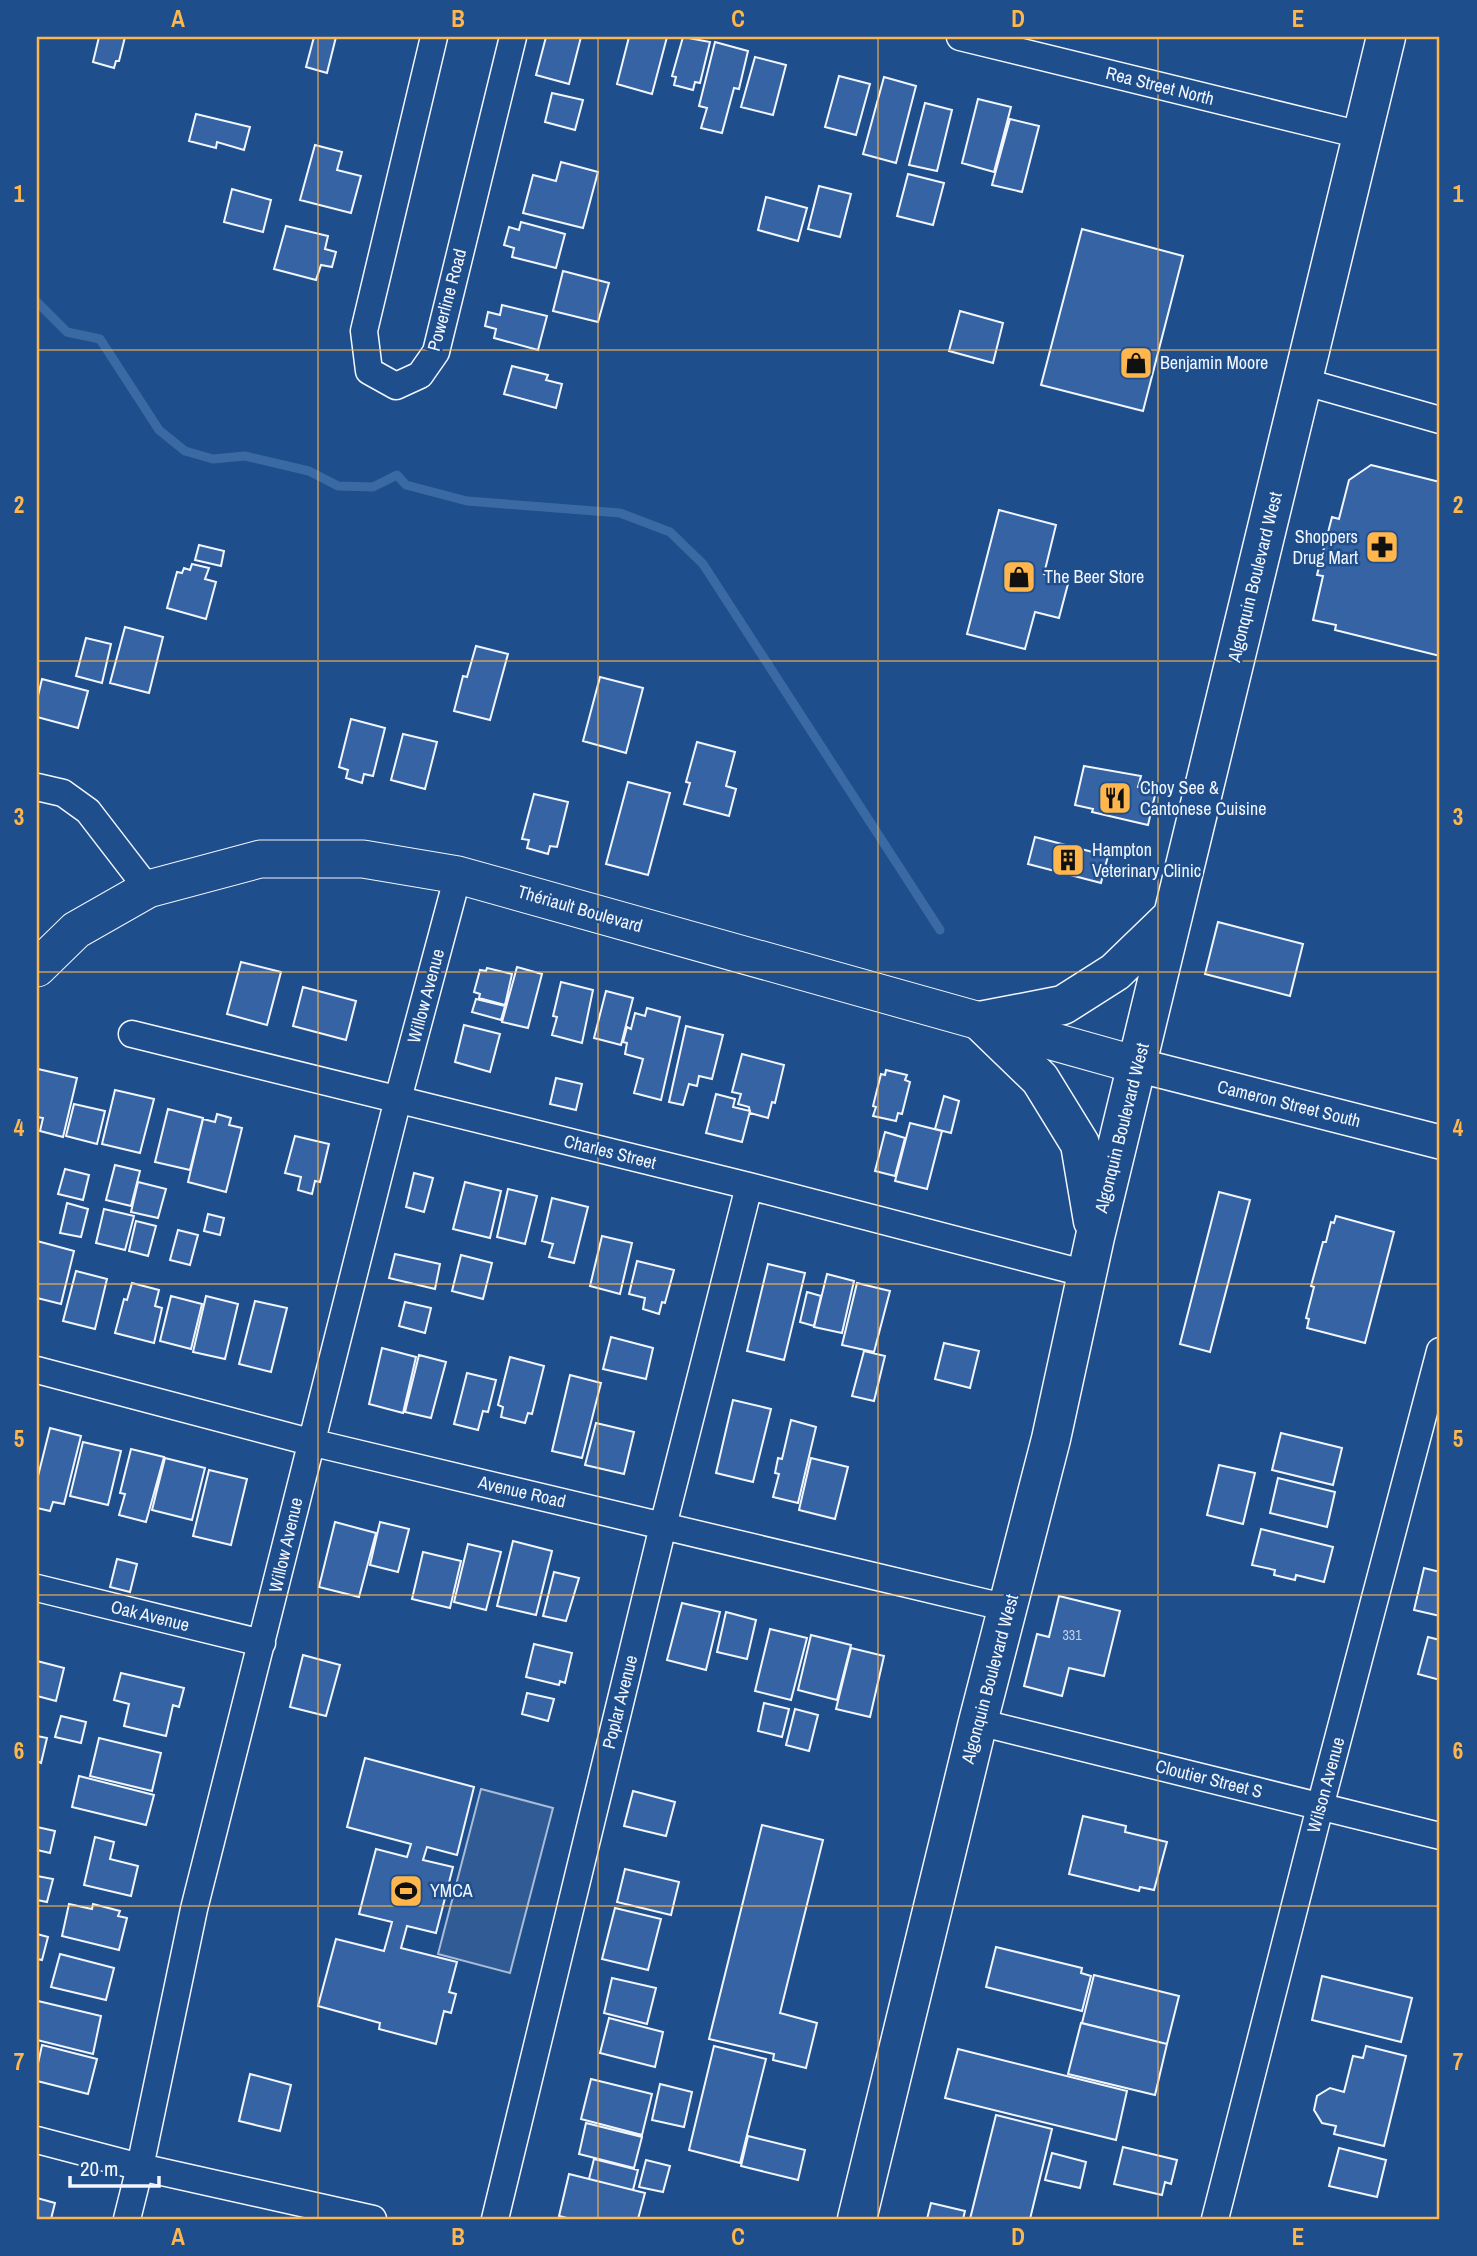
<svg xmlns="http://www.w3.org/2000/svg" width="1477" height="2256" viewBox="0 0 1477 2256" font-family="'Archivo Narrow',sans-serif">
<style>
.parking{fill:#305b95;stroke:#a8bbd7;stroke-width:2}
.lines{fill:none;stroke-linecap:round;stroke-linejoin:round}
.stream{stroke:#3b69a3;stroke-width:9}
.building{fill:#3563a3;stroke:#f2f6ff;stroke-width:2}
.minor-casing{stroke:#f2f6ff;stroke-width:29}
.tertiary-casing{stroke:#f2f6ff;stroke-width:36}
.secondary-casing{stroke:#f2f6ff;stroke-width:39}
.primary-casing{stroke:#f2f6ff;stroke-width:41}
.minor{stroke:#1f4e8c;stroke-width:26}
.tertiary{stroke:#1f4e8c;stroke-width:33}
.secondary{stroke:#1f4e8c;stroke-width:37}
.primary{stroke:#1f4e8c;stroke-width:38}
.grid{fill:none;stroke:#ffb74d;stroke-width:2;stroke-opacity:0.55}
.labels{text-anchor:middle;stroke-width:5;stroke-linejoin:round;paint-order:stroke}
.number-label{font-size:14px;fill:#c3d1e8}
.street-label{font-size:18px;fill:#f2f6ff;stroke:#1f4e8c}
.poi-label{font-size:18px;fill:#f2f6ff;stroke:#1f4e8c;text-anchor:start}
.neatline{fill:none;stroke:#ffb74d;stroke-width:2.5}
.grid-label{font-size:23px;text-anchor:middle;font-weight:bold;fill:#ffb74d}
</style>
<rect width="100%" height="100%" fill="#1f4e8c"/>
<!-- parking -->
<path class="parking" d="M481 1789 553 1808 510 1973 438 1954Z"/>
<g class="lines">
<!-- stream -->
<path class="stream" d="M37 302 67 332 100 339 159 430 185 451 213 459 245 456 309 471 338 486 373 487 397 475 406 485 467 501 620 513 670 532 703 564 940 930"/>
</g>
<!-- building -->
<path class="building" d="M99 37H125L119 61H116L114 68 93 62Z
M314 37H336L327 73 306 67Z
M546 37H581L569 84 536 75Z
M629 37H667L652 94 617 84Z
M683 37 710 42 700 83 695 82 693 90 674 85 676 77 672 76Z
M715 42 748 51 739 89 734 88 722 133 701 128 707 108 699 106Z
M755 57 786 65 773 115 741 107Z
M839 76 870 84 856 135 825 127Z
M884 77 916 86 896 163 863 154Z
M552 93 583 100 575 130 545 122Z
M978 99 1011 107 994 172 962 163Z
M925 103 952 110 937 171 909 165Z
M196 114 250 127 244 150 217 142 216 148 189 141Z
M1010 119 1039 126 1022 192 992 185Z
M315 145 342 152 337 170 361 176 351 213 300 200Z
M561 162 598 172 583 228 523 213 533 175 556 181Z
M908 174 944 183 933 225 897 216Z
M819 186 851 194 840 237 808 229Z
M232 189 271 200 263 232 224 222Z
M766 197 807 208 798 241 758 230Z
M521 222 565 234 556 268 512 257 514 248 504 245 509 227 519 230Z
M286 226 328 236 325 249 336 252 332 267 321 265 316 280 274 269Z
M1082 229 1183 256 1143 411 1041 385Z
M563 271 609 283 598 322 553 311Z
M502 305 547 316 538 350 494 338 496 329 485 326 488 312 500 315Z
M960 311 1003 323 993 363 949 351Z
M512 366 548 375 546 380 562 384 556 408 504 394Z
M1371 465 1440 482V656L1335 630 1336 625 1313 620 1323 576 1317 575 1332 517 1339 519 1349 480Z
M999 510 1056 525 1044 574 1069 580 1059 618 1035 612 1025 649 967 634Z
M199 545 224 551 221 566 195 560Z
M192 564 209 568 205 579 216 582 206 619 167 608 177 572 182 573 184 568 190 570Z
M125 627 163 637 149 693 110 683Z
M86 638 111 644 102 683 76 676Z
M476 646 508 654 490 720 454 711 463 676 467 677Z
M600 677 643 688 626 753 583 741Z
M42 679 88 691 78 728 37 717V700Z
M351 719 385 728 373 776 364 774 362 783 346 778 348 770 339 767Z
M403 734 437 742 425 789 391 780Z
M697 742 735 752 726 786 736 789 729 816 684 804 690 783 686 782Z
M1084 766 1141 776 1138 787 1156 791 1148 825 1092 812 1093 809 1075 805Z
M628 782 670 793 648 875 606 864Z
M534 794 568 802 557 847 550 846 548 854 527 848 529 840 522 839Z
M1035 837 1108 856 1101 883 1028 864Z
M1218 922 1303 944 1290 996 1205 974Z
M241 962 281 972 267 1025 227 1014Z
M517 967 542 974 528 1028 502 1022Z
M487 968 512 974 505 1005 479 998 480 994 474 992 480 970 486 971Z
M561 982 593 990 582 1043 552 1035 557 1017 553 1016Z
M303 987 356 1001 346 1040 293 1026Z
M606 991 633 998 621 1045 594 1038Z
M476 999 505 1006 501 1020 472 1012Z
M647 1008 680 1017 661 1100 634 1093 643 1059 625 1054 627 1043 623 1042 627 1027 631 1029 635 1013 645 1016Z
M464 1025 500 1034 490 1072 455 1062Z
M686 1026 723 1035 712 1079 699 1076 697 1086 689 1084 683 1105 669 1102Z
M742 1054 784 1065 775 1103 772 1102 768 1118 750 1113 749 1107 738 1104 741 1094 732 1092Z
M38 1069 77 1078 63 1137 40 1131 43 1118 37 1117Z
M886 1070 907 1075 905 1080 910 1082 902 1114 898 1113 896 1121 873 1116 876 1107 873 1106 881 1074 885 1075Z
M556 1078 582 1084 576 1110 550 1104Z
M115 1090 154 1099 140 1153 102 1144Z
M716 1094 735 1099 733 1107 750 1111 742 1142 706 1133Z
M944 1096 959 1101 951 1133 935 1129Z
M74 1104 105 1111 97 1144 66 1136Z
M168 1109 203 1118 190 1170 155 1162Z
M217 1114 231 1118 229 1125 242 1128 226 1192 188 1182 203 1119 215 1122Z
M910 1123 942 1131 927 1189 895 1181Z
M885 1132 905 1138 895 1176 875 1171Z
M295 1136 329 1144 320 1182 315 1181 312 1194 298 1190 301 1177 285 1173Z
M115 1165 140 1171 131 1206 106 1200Z
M65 1169 89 1175 83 1200 58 1194Z
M414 1173 433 1178 424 1212 406 1207Z
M138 1182 166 1189 158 1218 131 1212Z
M465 1182 501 1191 490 1238 453 1229Z
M508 1189 537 1196 525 1244 497 1237Z
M1219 1192 1250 1200 1210 1352 1180 1344Z
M552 1198 588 1207 574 1263 549 1257 553 1244 542 1241Z
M67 1203 88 1209 81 1237 60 1233Z
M104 1209 134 1216 125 1250 96 1243Z
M208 1214 224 1218 220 1235 204 1231Z
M1336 1216 1394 1232 1365 1343 1307 1328 1309 1319 1306 1318 1314 1287 1311 1286 1323 1242H1326L1331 1222 1334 1223Z
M136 1221 156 1226 148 1256 129 1251Z
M178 1230 198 1235 190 1265 170 1260Z
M602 1236 632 1243 620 1294 590 1286Z
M37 1241 74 1251 61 1304 37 1298Z
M395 1254 440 1264 435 1289 389 1278Z
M461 1255 492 1263 483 1299 452 1291Z
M637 1261 674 1270 665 1303 662 1302 659 1314 643 1309 645 1298 629 1294Z
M768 1264 805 1273 784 1360 747 1351Z
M76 1271 107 1279 95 1329 63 1321Z
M827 1274 854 1281 842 1333 814 1327Z
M132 1283 159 1290 155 1306 162 1308 154 1343 115 1333 124 1299 127 1300Z
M857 1283 890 1291 874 1352 842 1345Z
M807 1292 821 1296 814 1326 800 1322Z
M171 1296 202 1304 191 1349 160 1341Z
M206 1296 238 1304 225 1359 193 1352Z
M255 1301 287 1308 271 1372 239 1364Z
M405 1302 431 1308 425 1333 399 1326Z
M611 1337 653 1348 646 1379 603 1369Z
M944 1343 979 1351 970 1388 935 1379Z
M382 1348 416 1357 403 1413 369 1404Z
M864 1351 885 1356 874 1401 852 1396Z
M419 1355 446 1362 431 1418 405 1412Z
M510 1357 544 1366 532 1414 528 1413 525 1423 501 1417 503 1407 498 1405Z
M467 1373 496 1380 488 1412 483 1411 478 1430 454 1424Z
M570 1375 601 1383 582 1458 552 1451Z
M733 1400 771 1409 753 1482 716 1473Z
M791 1420 816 1427 798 1503 773 1497 779 1474 775 1473 778 1458 782 1459Z
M596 1423 634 1432 624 1474 585 1465Z
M50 1428 81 1436 64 1504 53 1502 50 1511 37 1508V1480Z
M1281 1433 1342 1448 1333 1485 1272 1470Z
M83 1442 121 1451 108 1505 70 1496Z
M131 1449 164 1457 146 1522 119 1515 125 1494 120 1493Z
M165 1458 205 1468 192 1520 152 1510Z
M811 1458 848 1467 835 1519 799 1510Z
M1219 1465 1255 1473 1243 1524 1207 1515Z
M209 1470 247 1479 231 1545 193 1536Z
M1278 1478 1335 1492 1327 1527 1270 1513Z
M335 1522 376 1533 359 1597 319 1587Z
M380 1522 409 1529 398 1572 370 1565Z
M1261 1529 1333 1547 1324 1582 1296 1575 1295 1580 1274 1575 1275 1570 1252 1565Z
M513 1541 552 1551 536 1615 497 1606Z
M468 1544 501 1552 486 1610 454 1602Z
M423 1552 461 1561 450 1608 412 1599Z
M117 1559 137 1564 130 1592 110 1587Z
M1424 1568 1440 1572V1616L1414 1610Z
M554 1572 579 1578 566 1621 543 1616Z
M1059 1596 1120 1611 1104 1676 1069 1668 1062 1696 1024 1686 1037 1634 1049 1637Z
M682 1603 720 1612 706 1670 667 1660Z
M726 1612 756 1620 747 1659 717 1652Z
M770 1629 807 1638 791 1700 755 1691Z
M811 1635 851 1645 837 1700 798 1690Z
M1428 1637 1440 1640V1680L1418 1674Z
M534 1644 572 1653 565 1683 560 1681 559 1685 526 1677Z
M851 1648 884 1656 870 1717 836 1709Z
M303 1655 340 1665 326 1716 290 1707Z
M37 1661 64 1668 56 1701 37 1696Z
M121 1673 184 1688 179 1707 173 1705 166 1736 124 1726 129 1704 114 1700Z
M527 1693 554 1699 548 1721 522 1714Z
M764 1703 789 1709 782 1737 758 1731Z
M795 1709 818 1715 809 1751 786 1745Z
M61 1716 86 1722 81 1743 55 1737Z
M37 1736 47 1738 41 1763 37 1761Z
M99 1738 161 1753 152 1791 90 1776Z
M365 1758 474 1787 457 1855 427 1847 423 1860 453 1867 436 1933 407 1926 401 1948 457 1962 449 1992 456 1994 451 2013 444 2011 436 2044 379 2029 380 2023 318 2006 336 1939 384 1951 392 1922 359 1914 376 1849 407 1857 411 1844 347 1827Z
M79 1776 154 1795 146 1825 72 1807Z
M633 1791 675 1802 666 1836 624 1826Z
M1083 1816 1126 1826 1125 1832 1167 1842 1154 1890 1140 1887 1139 1891 1069 1874Z
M762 1825 823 1840 780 2013 817 2023 806 2068 773 2060 774 2054 709 2039Z
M37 1827 55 1831 50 1853 37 1850Z
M95 1837 114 1842 110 1859 138 1866 131 1896 84 1885Z
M625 1869 679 1882 671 1915 617 1902Z
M37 1876 53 1879 47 1902 37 1900Z
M69 1904 92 1909 93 1904 120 1911 118 1916 127 1918 119 1950 62 1936Z
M615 1908 661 1919 648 1970 602 1959Z
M37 1934 48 1937 42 1960 37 1959Z
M996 1947 1082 1968 1081 1973 1091 1976 1082 2011 986 1987Z
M60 1954 114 1968 106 2000 51 1987Z
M1094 1975 1179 1996 1167 2044 1082 2023Z
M1322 1976 1412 1998 1401 2042 1312 2020Z
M612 1978 656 1988 647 2024 604 2013Z
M38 2001 101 2016 93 2054 37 2040Z
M609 2018 663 2032 655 2067 600 2053Z
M1081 2023 1167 2044 1155 2095 1068 2074Z
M42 2045 97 2059 88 2094 37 2081V2068Z
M714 2046 766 2059 740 2163 689 2150Z
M1366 2046 1406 2056 1384 2146 1334 2134 1336 2126 1322 2123 1314 2110 1317 2096 1330 2088 1344 2092 1353 2056 1363 2058Z
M958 2049 1127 2091 1116 2140 945 2098Z
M250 2074 291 2085 280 2131 239 2121Z
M591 2079 652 2094 642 2135 581 2119Z
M660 2084 692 2092 684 2127 652 2120Z
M996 2115 1052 2129 1030 2219H970Z
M586 2123 642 2137 634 2168 579 2154Z
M748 2136 805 2150 798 2180 741 2166Z
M1123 2147 1177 2160 1171 2184 1165 2182 1162 2195 1114 2184Z
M1339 2148 1386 2160 1377 2197 1329 2186Z
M1052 2153 1086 2162 1080 2188 1045 2180Z
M594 2159 638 2170 633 2190 589 2179Z
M646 2160 670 2166 663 2192 639 2187Z
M569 2174 645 2193 638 2219H571L559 2216Z
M37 2198 55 2203 51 2219H37Z
M931 2203 965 2211 963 2219H927Z"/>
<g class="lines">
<defs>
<path id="minor" d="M434 37 364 331 369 371 396 386 420 375 436 352 513 37
M960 37 1361 135
M1302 381 1440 420
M37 787 63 793 88 811 148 889
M132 1034 749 1186 1087 1274
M37 1370 310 1442 1008 1608
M37 1588 262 1643
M978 1722 1440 1836
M37 2140 140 2167 373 2219
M127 2219 140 2167 194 1909 398 1099 458 875
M495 2219 663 1526 749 1186
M1215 2219 1320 1807 1440 1351"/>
<path id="tertiary" d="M1137 1065 1440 1142"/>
<path id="secondary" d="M37 968 76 930 148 889 260 859H363L458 875 1137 1065"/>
<path id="primary" d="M980 1021 1040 1079 1080 1144 1093 1221
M980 1021 1063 1005 1115 972 1173 916
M857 2219 978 1722 1051 1439 1095 1237 1386 37"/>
</defs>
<!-- minor casing -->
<use href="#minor" class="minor-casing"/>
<!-- tertiary casing -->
<use href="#tertiary" class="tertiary-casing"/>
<!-- secondary casing -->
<use href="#secondary" class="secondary-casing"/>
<!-- primary casing -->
<use href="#primary" class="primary-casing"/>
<!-- minor -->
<use href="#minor" class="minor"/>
<!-- tertiary -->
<use href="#tertiary" class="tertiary"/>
<!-- secondary -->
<use href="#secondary" class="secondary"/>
<!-- primary -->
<use href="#primary" class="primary"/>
</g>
<!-- grid -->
<path class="grid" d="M318 37V2219M598 37V2219M878 37V2219M1158 37V2219M37 350H1440M37 661H1440M37 972H1440M37 1284H1440M37 1595H1440M37 1906H1440"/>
<!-- icons -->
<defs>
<symbol id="shop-square" viewBox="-11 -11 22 22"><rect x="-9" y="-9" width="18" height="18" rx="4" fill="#ffb74d" stroke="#1f4e8c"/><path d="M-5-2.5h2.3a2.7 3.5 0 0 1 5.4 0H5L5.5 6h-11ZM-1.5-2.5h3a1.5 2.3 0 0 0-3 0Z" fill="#111"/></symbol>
<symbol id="pharmacy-square" viewBox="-11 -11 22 22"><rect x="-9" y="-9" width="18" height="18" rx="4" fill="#ffb74d" stroke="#1f4e8c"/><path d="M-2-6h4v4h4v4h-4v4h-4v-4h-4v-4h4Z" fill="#111"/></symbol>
<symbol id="restaurant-square" viewBox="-11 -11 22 22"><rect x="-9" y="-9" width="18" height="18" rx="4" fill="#ffb74d" stroke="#1f4e8c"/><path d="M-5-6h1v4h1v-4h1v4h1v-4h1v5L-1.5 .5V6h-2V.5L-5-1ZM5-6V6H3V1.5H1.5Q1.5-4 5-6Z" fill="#111"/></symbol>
<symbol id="building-square" viewBox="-11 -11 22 22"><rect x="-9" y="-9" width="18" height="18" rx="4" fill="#ffb74d" stroke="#1f4e8c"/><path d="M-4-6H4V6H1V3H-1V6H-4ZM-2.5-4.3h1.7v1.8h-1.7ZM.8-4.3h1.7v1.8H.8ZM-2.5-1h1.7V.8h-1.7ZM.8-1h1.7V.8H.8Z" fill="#111"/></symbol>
<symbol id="stadium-square" viewBox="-11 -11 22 22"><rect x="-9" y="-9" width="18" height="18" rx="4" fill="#ffb74d" stroke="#1f4e8c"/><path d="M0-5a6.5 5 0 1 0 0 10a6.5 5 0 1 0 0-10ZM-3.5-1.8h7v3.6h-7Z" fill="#111"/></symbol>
</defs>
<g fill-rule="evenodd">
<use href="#shop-square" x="1117" y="344" width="38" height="38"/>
<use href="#pharmacy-square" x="1363" y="528" width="38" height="38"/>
<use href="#shop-square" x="1000" y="558" width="38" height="38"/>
<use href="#restaurant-square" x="1096" y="779" width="38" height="38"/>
<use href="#building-square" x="1049" y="841" width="38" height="38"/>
<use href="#stadium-square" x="387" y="1872" width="38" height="38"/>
</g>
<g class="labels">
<!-- number labels -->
<g class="number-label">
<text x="1072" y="1640">331</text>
</g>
<!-- street labels -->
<g class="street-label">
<text transform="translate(1160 86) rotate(14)" y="6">Rea Street North</text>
<text transform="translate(447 300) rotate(-75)" y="6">Powerline Road</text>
<text transform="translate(1255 577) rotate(-76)" y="6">Algonquin Boulevard West</text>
<text transform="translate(580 909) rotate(16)" y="6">Thériault Boulevard</text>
<text transform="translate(426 996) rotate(-75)" y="6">Willow Avenue</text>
<text transform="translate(1289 1104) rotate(14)" y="6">Cameron Street South</text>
<text transform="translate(1122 1128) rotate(-76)" y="6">Algonquin Boulevard West</text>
<text transform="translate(610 1152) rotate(14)" y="6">Charles Street</text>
<text transform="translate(522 1492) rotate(13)" y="6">Avenue Road</text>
<text transform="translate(286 1545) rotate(-77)" y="6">Willow Avenue</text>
<text transform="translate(150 1616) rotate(14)" y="6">Oak Avenue</text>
<text transform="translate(990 1679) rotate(-75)" y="6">Algonquin Boulevard West</text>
<text transform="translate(620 1702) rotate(-76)" y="6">Poplar Avenue</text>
<text transform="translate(1209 1779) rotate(14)" y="6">Cloutier Street S</text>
<text transform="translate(1326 1785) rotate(-75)" y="6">Wilson Avenue</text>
</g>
<!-- poi labels -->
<g class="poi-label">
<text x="1160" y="369">Benjamin Moore</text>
<text x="1358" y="543" text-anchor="end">Shoppers<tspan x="1358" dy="21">Drug Mart</tspan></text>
<text x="1044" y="583">The Beer Store</text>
<text x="1140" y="794">Choy See &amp;<tspan x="1140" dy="21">Cantonese Cuisine</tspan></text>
<text x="1092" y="856">Hampton<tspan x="1092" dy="21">Veterinary Clinic</tspan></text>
<text x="430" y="1897">YMCA</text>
</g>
</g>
<!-- border -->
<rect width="1477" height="2256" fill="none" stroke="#1f4e8c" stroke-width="77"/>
<!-- scale -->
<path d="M70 2176v10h89v-10" fill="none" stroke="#f2f6ff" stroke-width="3.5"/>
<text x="80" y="2176" font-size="21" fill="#f2f6ff" stroke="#1f4e8c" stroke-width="5" paint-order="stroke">20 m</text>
<rect x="38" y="38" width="1400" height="2180" class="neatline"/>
<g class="grid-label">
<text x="178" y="27">A</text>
<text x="458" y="27">B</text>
<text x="738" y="27">C</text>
<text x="1018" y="27">D</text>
<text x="1298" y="27">E</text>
<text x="19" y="202">1</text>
<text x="1458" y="202">1</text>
<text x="19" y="513">2</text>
<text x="1458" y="513">2</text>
<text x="19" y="825">3</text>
<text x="1458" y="825">3</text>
<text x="19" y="1136">4</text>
<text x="1458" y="1136">4</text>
<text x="19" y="1447">5</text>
<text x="1458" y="1447">5</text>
<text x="19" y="1759">6</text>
<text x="1458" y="1759">6</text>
<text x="19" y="2070">7</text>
<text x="1458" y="2070">7</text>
<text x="178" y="2245">A</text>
<text x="458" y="2245">B</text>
<text x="738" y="2245">C</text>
<text x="1018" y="2245">D</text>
<text x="1298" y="2245">E</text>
</g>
</svg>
